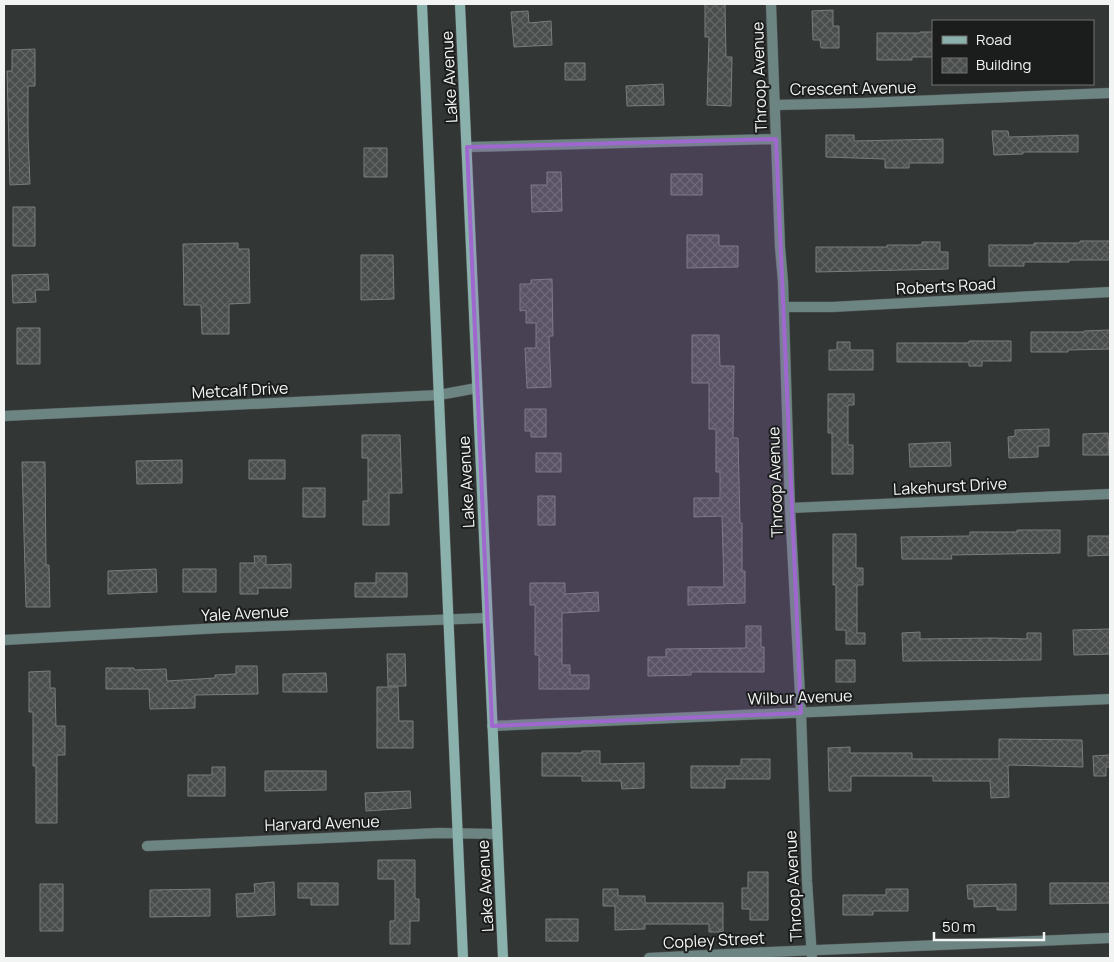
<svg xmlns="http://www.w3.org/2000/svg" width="1114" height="962" viewBox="0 0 1114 962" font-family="Manrope,sans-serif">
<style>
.building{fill:url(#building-cross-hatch);stroke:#787d7c}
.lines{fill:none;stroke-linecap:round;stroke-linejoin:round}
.minor-casing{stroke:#515454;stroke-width:11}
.tertiary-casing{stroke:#515454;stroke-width:11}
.secondary-casing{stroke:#515454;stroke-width:11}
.minor{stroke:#6d8582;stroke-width:10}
.tertiary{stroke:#6d8582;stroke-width:10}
.secondary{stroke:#8bb1ad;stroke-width:10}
.marked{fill:#9f68cf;fill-opacity:0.2;stroke:#9f68cf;stroke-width:4;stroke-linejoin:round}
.labels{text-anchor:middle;stroke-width:4;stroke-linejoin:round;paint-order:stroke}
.street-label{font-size:16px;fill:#f2f4f4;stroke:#1b1d1d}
</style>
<defs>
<pattern id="building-cross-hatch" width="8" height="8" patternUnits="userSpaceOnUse" patternTransform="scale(1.25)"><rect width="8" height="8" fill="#494d4c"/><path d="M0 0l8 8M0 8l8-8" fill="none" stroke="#646766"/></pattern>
</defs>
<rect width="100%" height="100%" fill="#323635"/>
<!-- building -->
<path class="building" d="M705 4H725L726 57H732L731 106 707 105 709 37H705Z
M833 10V26H839V48H821L820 40H813L812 11Z
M528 11 529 23 551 21 552 45 514 47 511 12Z
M920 32H933V57H912V60H877V33H920Z
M35 49V86H28V136L30 184 10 185 7 71H12V50Z
M565 63H585V80H565Z
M663 84 664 105 627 106 626 86Z
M992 131H1008L1009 137 1078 135V152H1023V154L994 155Z
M826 135H854V141L943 139V163H909V168H885V159L826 157Z
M364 148H387V177H364Z
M547 172H561L562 211 532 212 531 185H547Z
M671 174H702V195H671Z
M13 207H35V246H13Z
M687 235H719V246H738V267L687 268Z
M1080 241H1110V260H1069V262H1024V266H989V245H1034V243H1080Z
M922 242H940V252H948V269L816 272V247H887V245H922Z
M238 243V249H249L250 303 229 304V334H202L201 305H184L183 244Z
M361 255H393L394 299 361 300Z
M48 274 49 290H35L36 302 13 303 12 275Z
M552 279 553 336H549L551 387 527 388 525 348H536V323H526V310L520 311V284H531V280Z
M17 328H40V364H17Z
M1110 330V349L1068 350V352H1031V332H1084V331Z
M692 335H719L720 366H734L733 438H738L740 523H742V571H745V603L688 605V587H724L722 516 694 517V498H720V472H716V429H709V383H692Z
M969 341H1011V361H982V366H969V362H897V343H969Z
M837 342H850V350H873V370H829V350H837Z
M828 394H854V405H848V445H853V474H832V433H828Z
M525 409H546V437H531V431H525Z
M1049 429V446H1038V457L1009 458 1008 437 1015 436V430Z
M1108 433 1109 455H1083V434Z
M362 435H400L402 493H389V525H363V501H368V458H362Z
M950 442 951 466 910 467 909 444Z
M536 453H561V472H536Z
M182 460V483L137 484 136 461Z
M249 460H285V479H249Z
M22 462H45L46 565H49L50 607H26Z
M303 488H325V517H303Z
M538 496H555V525H538Z
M1017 530H1060V553L951 555 952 559H902L901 537 970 536V532H1017Z
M833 534H856V568H863V585H857V633H865V644H846V630H836V585H833Z
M1088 536H1110V555L1088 556Z
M254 556H266V565L291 564V588H258V594H240V563H255Z
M156 569 157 592 108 594V571Z
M183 569H216V592H183Z
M376 573H407V597H355V583H376Z
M530 583H565V594L598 592 599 611 562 613V665H570V675H589V689H539V655H535V605H530Z
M746 626H761V647H764V672H691V675L648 676V657H666V649L746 648Z
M1110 629V654L1074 655 1073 630Z
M920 632V639L993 638 1027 639V633H1041V660L903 661 902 633Z
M387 654H405L406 686H388Z
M836 660H855V682H836Z
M236 666H257L258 694 195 695V708L150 709 149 689H106V668H134V670L166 669 167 681 215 678V675L236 674Z
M50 671V688H55L56 726H65V755H57V823H36V766H33V712H29V672Z
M326 673 327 692H283V674Z
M377 687H398L399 721H413V748H377Z
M999 739 1082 740 1083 767 1008 765 1009 797 991 798 990 781H933V776H851V791H829L828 748 850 747V753H912V759H999Z
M582 751H600V764L644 763V788L622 789 621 781H582V776H542V753H582Z
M1110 755V767H1106V776H1094L1093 756Z
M741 759H770V779H725V788H691V766H741Z
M212 767H225V796H188V775H212Z
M265 771H326V790L265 791Z
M410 791 411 808 366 811 365 793Z
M378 860H415V899H419V921H410V944H390V921H395V879H378Z
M748 872H768V920H750V909H742V888H748Z
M274 882 275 915 237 917 236 894 255 893 254 884Z
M298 883H338V905H311V898H298Z
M1050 883H1110V903L1050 904Z
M40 884H63V931H40Z
M1016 884V910H997V906L974 907V899H968L967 885Z
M210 889V916L150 917V890Z
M603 889H618V896H645V903H723V932H709V924H645V929L615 930V906H603Z
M886 889H908V911H873V915H843V895H886Z
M546 919H578V941H546Z"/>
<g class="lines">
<defs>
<path id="minor" d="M771 4 780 247 783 282 790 508 801 713 807 881 812 958
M776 105 863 103 1110 93
M467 147 776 139
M784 307H832L1110 292
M790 508 1110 494
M4 640 221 628 487 618
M492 726 1110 699
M147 846 439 833 497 834
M649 958 770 952 1110 938"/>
<path id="tertiary" d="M4 416 439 395 477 388"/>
<path id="secondary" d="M422 4 463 958
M460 4 503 958"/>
</defs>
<!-- minor casing -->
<use href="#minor" class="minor-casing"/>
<!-- tertiary casing -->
<use href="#tertiary" class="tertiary-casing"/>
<!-- secondary casing -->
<use href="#secondary" class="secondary-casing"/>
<!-- minor -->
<use href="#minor" class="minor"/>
<!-- tertiary -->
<use href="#tertiary" class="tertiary"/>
<!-- secondary -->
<use href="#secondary" class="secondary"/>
</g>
<!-- marked area -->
<path class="marked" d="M776 139 801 713 492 726 467 147Z"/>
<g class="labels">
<!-- street labels -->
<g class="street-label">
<text transform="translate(449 77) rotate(-93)" y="6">Lake Avenue</text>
<text transform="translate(759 77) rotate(-92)" y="6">Throop Avenue</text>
<text transform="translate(853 88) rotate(-1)" y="6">Crescent Avenue</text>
<text transform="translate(946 286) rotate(-3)" y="6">Roberts Road</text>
<text transform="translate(240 390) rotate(-3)" y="6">Metcalf Drive</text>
<text transform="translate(466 482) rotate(-93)" y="6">Lake Avenue</text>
<text transform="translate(775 482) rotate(-92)" y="6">Throop Avenue</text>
<text transform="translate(950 486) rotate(-3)" y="6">Lakehurst Drive</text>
<text transform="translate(245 613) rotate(-3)" y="6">Yale Avenue</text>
<text transform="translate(800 697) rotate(-2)" y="6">Wilbur Avenue</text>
<text transform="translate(322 823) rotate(-2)" y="6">Harvard Avenue</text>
<text transform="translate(485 886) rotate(-93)" y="6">Lake Avenue</text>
<text transform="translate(793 886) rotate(-93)" y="6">Throop Avenue</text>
<text transform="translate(714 940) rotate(-3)" y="6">Copley Street</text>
</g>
</g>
<!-- border -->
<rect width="1114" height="962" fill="none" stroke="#f2f4f4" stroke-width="10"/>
<!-- legend -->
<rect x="932" y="20" width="162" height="65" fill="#1b1d1d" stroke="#717373"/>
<rect x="942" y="36" width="25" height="8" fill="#8bb1ad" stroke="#717373"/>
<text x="976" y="45" font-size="15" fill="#f2f4f4">Road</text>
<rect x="942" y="58" width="25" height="15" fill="url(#building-cross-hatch)" stroke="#717373"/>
<text x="976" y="70" font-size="15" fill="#f2f4f4">Building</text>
<!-- scale -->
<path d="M934 932v8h110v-8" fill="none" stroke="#f2f4f4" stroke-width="2.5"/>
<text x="942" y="932" font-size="15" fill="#f2f4f4" stroke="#1b1d1d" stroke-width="4" paint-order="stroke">50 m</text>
</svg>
